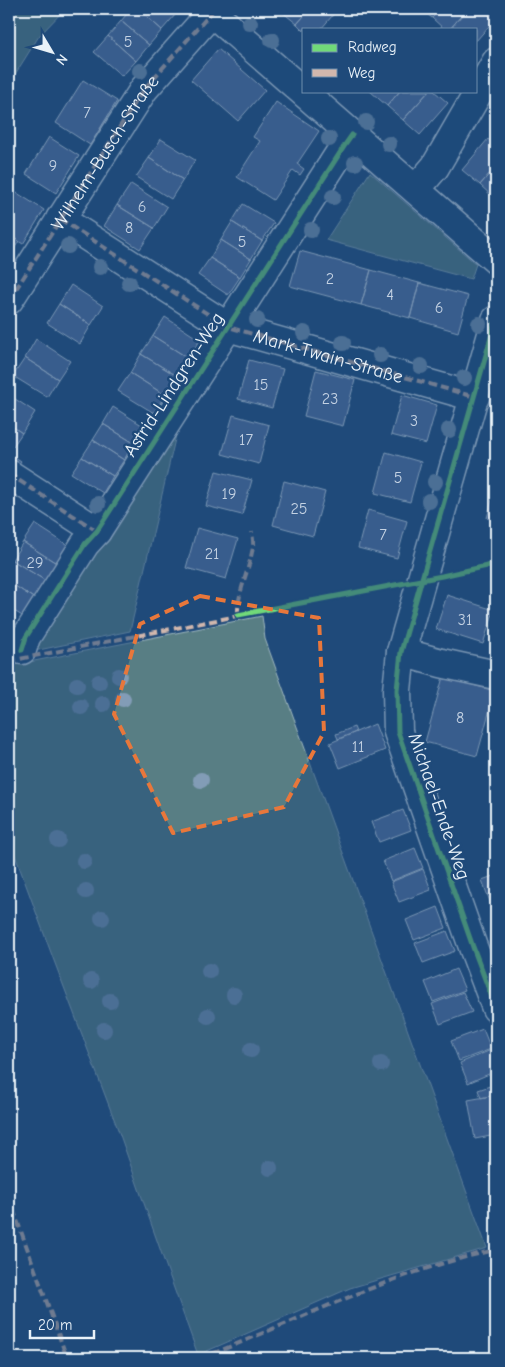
<svg xmlns="http://www.w3.org/2000/svg" width="505" height="1367" viewBox="0 0 505 1367" font-family="'Comic Neue',sans-serif">
<style>
.green{fill:#597e84;stroke:#a0b8be}
.building{fill:#5973a4;stroke:#e8f1f8}
.lines{fill:none;stroke-linecap:round;stroke-linejoin:round}
.minor-casing{stroke:#e8f1f8;stroke-width:31}
.minor{stroke:#1f4a7a;stroke-width:28}
.quiet{stroke:#d1b7ad;stroke-width:4;stroke-dasharray:8 4;stroke-linecap:butt}
.cycleway-casing{stroke:#1f4a7a;stroke-width:8}
.cycleway{stroke:#71d979;stroke-width:5}
.tree{fill:#829cb6}
.marked{fill:none;stroke:#e8773b;stroke-width:4;stroke-dasharray:10 6;stroke-linejoin:round}
.labels{text-anchor:middle;stroke-width:5;stroke-linejoin:round;paint-order:stroke}
.number-label{font-size:16px;fill:#c4d2e3}
.street-label{font-size:19px;fill:#e8f1f8;stroke:#1f4a7a}
</style>
<rect width="100%" height="100%" fill="#1f4a7a"/>
<filter id="ink" filterUnits="userSpaceOnUse"><feTurbulence type="fractalNoise" baseFrequency=".02" numOctaves="2"/><feDisplacementMap in="SourceGraphic" scale="10" xChannelSelector="R" yChannelSelector="G"/><feConvolveMatrix kernelMatrix="1 2 1 2 8 2 1 2 1" color-interpolation-filters="sRGB"/></filter>
<g filter="url(#ink)">
<!-- green -->
<path class="green" d="M9 9H65L39 36 9 84Z
M370 172 476 264 471 279 326 240Z
M176 435 130 631 34 651 91 550 102 547Z
M262 616 265 639 487 1248 350 1288 198 1355 166 1266 119 1132 53 958 9 839V666Z"/>
<!-- building -->
<path class="building" d="M131 9H138L162 30 149 45 121 21Z
M138 9H170L176 14 162 30Z
M283 9H310L297 24 281 11Z
M310 9H338L321 29H304V31L297 24Z
M421 9H441L432 18Z
M441 9H467L450 29H444L432 18Z
M467 9H487L496 17V18L476 41V29H450Z
M121 21 149 45 136 61 108 36Z
M108 36 136 61 122 76 94 52Z
M218 49 265 90 238 121 191 80Z
M83 80 117 101 90 145 56 123Z
M370 91H400L387 106Z
M400 91H429L403 120 387 106Z
M429 91H434L448 103 420 135 403 120Z
M276 102 319 131 297 164 304 169 300 175 293 170 273 200 237 177 260 141 253 137Z
M49 137 79 156 56 193 26 174Z
M161 139 195 160 183 180 149 158Z
M488 139 496 146V166L480 185 462 170Z
M149 158 183 180 171 199 136 177Z
M496 166V194L493 197 480 185Z
M131 184 167 207 154 228 117 205Z
M17 193 44 210 23 244 9 235V205Z
M243 204 274 223 262 241 232 222Z
M117 205 154 228 140 249 104 226Z
M232 222 262 241 251 259 221 240Z
M9 235 19 241 14 249 9 245Z
M221 240 251 259 240 277 210 258Z
M300 251 371 270 361 305 290 286Z
M210 258 240 277 228 295 198 275Z
M371 270 419 283 410 318 361 305Z
M419 283 468 296 458 332 410 318Z
M71 285 103 306 91 325 59 304Z
M59 304 91 325 80 344 47 323Z
M165 317 200 340 188 358 153 336Z
M153 336 188 358 177 376 141 354Z
M36 339 70 361 58 379 25 358Z
M141 354 177 376 165 395 130 373Z
M25 358 58 379 47 397 13 376Z
M249 360 283 369 272 408 238 399Z
M316 370 355 380 343 426 304 416Z
M130 373 165 395 154 413 118 391Z
M9 395 35 412 22 433 9 424Z
M402 395 437 405 426 444 391 435Z
M113 407 145 427 134 443 103 424Z
M233 415 269 425 259 464 222 454Z
M9 424 22 433 9 452Z
M103 424 134 443 124 460 93 440Z
M93 440 124 460 113 476 82 457Z
M386 452 421 462 410 502 375 493Z
M9 453 21 461 16 468 9 464Z
M82 457 113 476 103 493 71 473Z
M216 471 252 480 242 515 206 506Z
M284 481 325 492 313 536 273 525Z
M496 485V521L487 518Z
M368 510 407 521 397 558 358 548Z
M35 524 69 546 58 564 23 542Z
M197 528 238 539 226 579 186 568Z
M23 542 58 564 46 581 12 560Z
M12 560 46 581 35 599 9 582V565Z
M9 582 35 599 24 617 9 608Z
M447 595 494 610 483 644 436 629Z
M496 632V652L491 651Z
M443 677 495 691 477 756 425 742Z
M375 724 385 750 340 768 330 743Z
M354 727 356 732 338 739 336 734Z
M403 810 411 830 379 842 371 822Z
M415 848 423 868 391 881 383 861Z
M423 869 431 890 399 902 391 882Z
M496 875V918L482 880Z
M438 907 446 928 414 940 406 920Z
M447 931 455 951 423 963 415 943Z
M456 969 465 990 433 1002 425 982Z
M463 992 472 1012 440 1024 432 1004Z
M483 1029 491 1049 459 1061 451 1041Z
M491 1050 496 1062V1071L468 1083 460 1063Z
M496 1084V1095L481 1098 478 1090Z
M496 1095V1135L475 1139 468 1100Z"/>
<g class="lines">
<defs>
<g id="minor">
<path d="M208 9 496 260"/>
<path d="M416 189 435 167 496 62"/>
<path d="M60 219 228 327 475 397"/>
<path id="s1" d="M9 300 144 89 212 12"/>
<path d="M496 320 401 652 397 690 398 732 473 947 496 1008"/>
<path d="M9 474 97 531"/>
<path d="M22 650 26 637 85 544 97 531 345 145 352 135"/>
<path d="M401 652 441 663 496 675"/>
</g>
</defs>
<!-- minor casing -->
<use href="#minor" class="minor-casing"/>
<!-- minor -->
<use href="#minor" class="minor"/>
<!-- quiet -->
<g class="quiet">
<path id="s2" d="M60 219 228 327 475 397"/>
<path d="M9 300 144 89 212 12"/>
<path d="M9 474 97 531"/>
<path d="M238 615C237 594 248 573 252 552 254 546 253 538 252 532"/>
<path d="M9 661 242 615"/>
<path d="M9 1198 67 1358"/>
<path d="M201 1358C299 1321 393 1271 496 1250"/>
</g>
<defs>
<path id="cycleway" d="M496 320 401 652 397 690 398 732 473 947 496 1008
M238 615 442 576 496 564
M22 650 26 637 85 544 97 531 345 145 352 135"/>
</defs>
<!-- cycleway casing -->
<use href="#cycleway" class="cycleway-casing"/>
<!-- cycleway -->
<use href="#cycleway" class="cycleway"/>
</g>
<!-- trees -->
<g class="tree">
<circle cx="250" cy="23" r="8"/>
<circle cx="272" cy="40" r="8"/>
<circle cx="140" cy="71" r="8"/>
<circle cx="366" cy="122" r="8"/>
<circle cx="329" cy="139" r="8"/>
<circle cx="389" cy="144" r="8"/>
<circle cx="355" cy="163" r="8"/>
<circle cx="333" cy="197" r="8"/>
<circle cx="311" cy="230" r="8"/>
<circle cx="68" cy="246" r="8"/>
<circle cx="100" cy="267" r="8"/>
<circle cx="129" cy="283" r="8"/>
<circle cx="257" cy="320" r="8"/>
<circle cx="479" cy="324" r="8"/>
<circle cx="304" cy="333" r="8"/>
<circle cx="343" cy="343" r="8"/>
<circle cx="380" cy="355" r="8"/>
<circle cx="421" cy="366" r="8"/>
<circle cx="464" cy="378" r="8"/>
<circle cx="449" cy="430" r="8"/>
<circle cx="435" cy="482" r="8"/>
<circle cx="429" cy="501" r="8"/>
<circle cx="98" cy="504" r="8"/>
<circle cx="119" cy="676" r="8"/>
<circle cx="99" cy="682" r="8"/>
<circle cx="77" cy="685" r="8"/>
<circle cx="123" cy="699" r="8"/>
<circle cx="103" cy="704" r="8"/>
<circle cx="81" cy="707" r="8"/>
<circle cx="201" cy="780" r="8"/>
<circle cx="58" cy="840" r="8"/>
<circle cx="84" cy="861" r="8"/>
<circle cx="86" cy="891" r="8"/>
<circle cx="102" cy="918" r="8"/>
<circle cx="209" cy="971" r="8"/>
<circle cx="91" cy="981" r="8"/>
<circle cx="234" cy="995" r="8"/>
<circle cx="110" cy="1001" r="8"/>
<circle cx="208" cy="1016" r="8"/>
<circle cx="104" cy="1030" r="8"/>
<circle cx="251" cy="1050" r="8"/>
<circle cx="381" cy="1064" r="8"/>
<circle cx="270" cy="1168" r="8"/>
</g>
</g>
<!-- marked area -->
<path d="M0 0H505V1367H0ZM200 596 319 618 324 732 284 807 173 833 114 714 140 624Z" fill="#1f4a7a" fill-opacity=".55" fill-rule="evenodd"/>
<path class="marked" d="M200 596 319 618 324 732 284 807 173 833 114 714 140 624Z"/>
<g class="labels">
<!-- number labels -->
<g class="number-label">
<text x="128" y="47">5</text>
<text x="87" y="118">7</text>
<text x="53" y="171">9</text>
<text x="142" y="212">6</text>
<text x="129" y="233">8</text>
<text x="242" y="247">5</text>
<text x="330" y="284">2</text>
<text x="390" y="300">4</text>
<text x="439" y="313">6</text>
<text x="261" y="390">15</text>
<text x="330" y="404">23</text>
<text x="414" y="426">3</text>
<text x="246" y="445">17</text>
<text x="398" y="483">5</text>
<text x="229" y="499">19</text>
<text x="299" y="514">25</text>
<text x="383" y="540">7</text>
<text x="212" y="559">21</text>
<text x="35" y="568">29</text>
<text x="465" y="625">31</text>
<text x="460" y="723">8</text>
<text x="358" y="752">11</text>
</g>
<!-- street labels -->
<g class="street-label">
<text dy="7" stroke="none"><textPath href="#s1" startOffset="176">Wilhelm-Busch-Straße</textPath></text>
<text dy="7" stroke="none"><textPath href="#s2" startOffset="304">Mark-Twain-Straße</textPath></text>
<text transform="translate(173 384) rotate(-57)" y="7">Astrid-Lindgren-Weg</text>
<text transform="translate(440 806) rotate(71)" y="7">Michael-Ende-Weg</text>
</g>
</g>
<!-- margin -->
<rect width="505" height="1367" fill="none" stroke="#1f4a7a" stroke-width="30"/>
<rect x="15" y="15" width="475" height="1337" fill="none" stroke="#e8f1f8" stroke-width="2" filter="url(#ink)"/>
<!-- legend -->
<rect x="302" y="28" width="175" height="65" fill="#1f4a7a" stroke="#6f8dac"/>
<rect x="312" y="44" width="25" height="8" fill="#71d979" stroke="#6f8dac"/>
<text x="348" y="52" font-size="15" fill="#e8f1f8">Radweg</text>
<rect x="312" y="69" width="25" height="8" fill="#d1b7ad" stroke="#6f8dac"/>
<text x="348" y="78" font-size="15" fill="#e8f1f8">Weg</text>
<!-- north arrow -->
<g transform="translate(52 52) rotate(128)" stroke="#1f4a7a" stroke-width="4" paint-order="stroke">
<path d="M0-4L9 19L0 12L-9 19Z" fill="#e8f1f8"/>
<text y="-8" font-size="14" font-weight="bold" text-anchor="middle" fill="#e8f1f8">N</text>
</g>
<!-- scale -->
<path d="M30 1330v8h64v-8" fill="none" stroke="#e8f1f8" stroke-width="2.5"/>
<text x="38" y="1330" font-size="15" fill="#e8f1f8" stroke="#1f4a7a" stroke-width="4" paint-order="stroke">20 m</text>
</svg>
